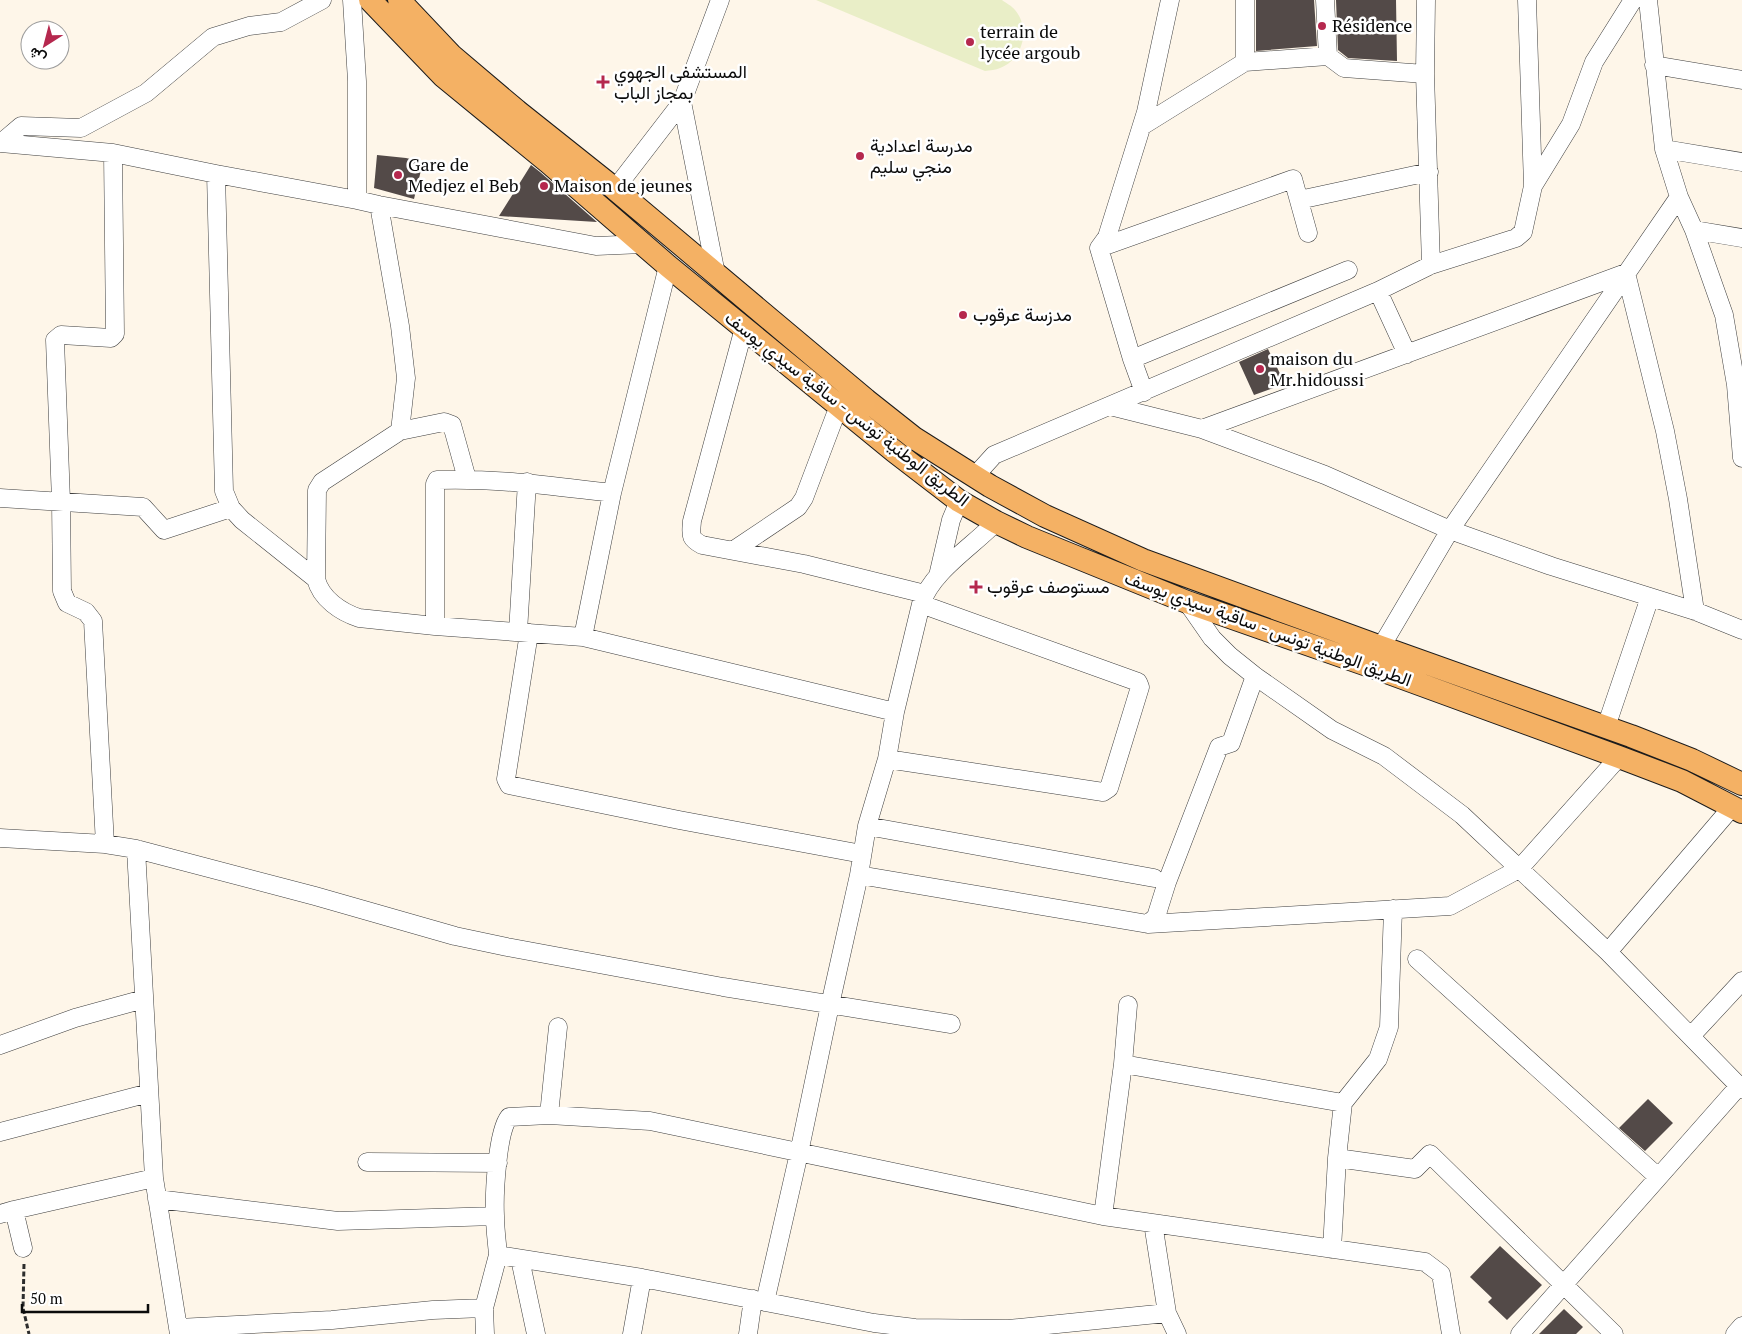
<svg xmlns="http://www.w3.org/2000/svg" width="1742" height="1334" viewBox="0 0 1742 1334" font-family="'PT Serif',Vazirmatn,serif">
<style>
.pitch{fill:#e9eec7}
.building{fill:#534a48}
.lines{fill:none;stroke-linecap:round;stroke-linejoin:round}
.minor-casing{stroke:#3e3e3e;stroke-width:19}
.major-casing{stroke:#1c1c1c;stroke-width:24}
.path{stroke:#2d2d2d;stroke-width:3;stroke-dasharray:5 2.5;stroke-linecap:butt}
.minor{stroke:#fff;stroke-width:18}
.major{stroke:#f4b164;stroke-width:22}
.poi-dot{fill:#b5284e;stroke:#fff;stroke-width:2}
.labels{text-anchor:middle;stroke-width:5;stroke-linejoin:round;paint-order:stroke}
.poi-label{font-size:18px;fill:#0b0b0b;stroke:#fff;text-anchor:start}
.street-label{font-size:18px;fill:#0b0b0b;stroke:#fff}
</style>
<rect width="100%" height="100%" fill="#fef6e9"/>
<!-- pitch -->
<path class="pitch" d="M816 0H1002C1006 3 1012 6 1015 10 1031 29 1023 59 1000 68 996 70 990 70 985 71Z"/>
<!-- building -->
<path class="building" d="M1256 0H1314L1317 46 1256 51Z
M1336 0H1396L1397 61 1348 58 1338 50Z
M377 155 406 158 423 162 414 199 374 188Z
M531 165 540 172 597 222 499 216Z
M1268 349 1285 384 1254 395 1239 362Z
M1648 1099 1673 1123 1645 1151 1619 1128Z
M1500 1246 1542 1285 1507 1320 1488 1302 1492 1298 1470 1277Z
M1564 1309 1583 1327 1576 1334H1539Z"/>
<g class="lines">
<defs>
<path id="minor" d="M352 0 357 81V200
M1245 0V62L1328 56
M1325 0 1328 56 1344 68 1425 74
M1426 0 1425 74 1431 265
M1527 0 1533 186
M1648 0 1664 149 1679 197 1694 230 1724 315 1736 385 1742 458
M1654 65 1742 80
M682 102 716 274
M1142 126 1245 62
M0 143 113 153 216 174 357 200 379 205 596 246 643 244
M1 143 21 126 81 128 146 93 213 37 249 26 281 22 322 0
M1664 149 1742 162
M216 174 224 491 231 508 242 520 316 579
M615 189 682 102 720 0
M1299 200 1429 172
M379 205 400 326 406 378 400 431 322 482 317 490 316 579C321 599 341 612 359 618L435 626 583 637 895 712
M1694 230 1742 238
M1099 248 1293 179 1308 233
M1099 248 1107 237 1146 112 1170 0
M1099 248 1132 359 1144 392
M1378 291 1407 354
M744 328 692 521C691 535 689 538 702 545L804 564 925 594
M1132 359 1348 270
M1110 406 1202 429 1325 475 1450 530 1551 566 1695 611 1742 630
M1202 429 1626 273 1665 431 1678 499 1695 611
M400 431 444 422 452 425 467 479
M974 477 994 455 1378 291 1431 265 1516 238 1523 232 1533 186 1571 124 1594 62 1633 0
M0 498 143 507 164 530 231 508
M734 550 798 507 804 498 835 416 842 407
M938 576 951 520 959 501
M1187 602 1212 638 1230 656 1255 676 1332 730 1384 756 1462 815 1608 952 1742 1089
M435 626V484L437 480C496 478 554 486 612 493
M518 632 527 482
M529 633 506 779 509 785 679 820 862 854
M583 637 612 493 668 266
M1381 647 1450 530 1679 197
M1606 727 1650 597
M887 759 1103 792 1109 788 1140 687 1138 682 921 604
M867 826 1154 878
M0 838 105 844 136 849 315 896 455 936 507 947 723 987 951 1024
M105 844 93 621 86 612 67 603 62 591 61 501 55 340 61 335 111 338 115 334 113 153
M136 849 154 1178 179 1334
M859 875 1148 924 1450 906 1519 869 1619 757
M1148 924 1156 917 1167 882 1219 747 1231 743 1255 676
M1608 952 1732 807
M1417 959 1658 1177
M1691 1036 1742 981
M0 1045 75 1018 144 999
M1123 1064 1128 1005
M1343 1103 1378 1059 1389 1027 1393 909
M549 1115 558 1027
M0 1132 149 1093
M1337 1158 1415 1169 1430 1154 1614 1334
M367 1162 498 1163
M157 1199 338 1221 495 1216
M0 1214 14 1210
M1103 1216 1123 1064 1343 1103 1337 1158 1332 1249
M1153 1223 1167 1313 1177 1334
M23 1248 14 1210 154 1178
M498 1255C497 1242 495 1229 495 1216 494 1195 497 1132 509 1117L549 1115 650 1121 1103 1216 1425 1262 1441 1274 1451 1334
M520 1259 536 1334
M765 1302 799 1153 830 1005 859 875 867 826 887 759 895 712 921 604C932 571 972 547 996 522
M178 1328 332 1320 433 1310 484 1308
M485 1334 484 1308 498 1255 642 1278 874 1323 915 1328 1008 1329 1167 1313
M632 1334 642 1278
M748 1334 753 1299
M1520 1334 1739 1086
M1735 1334 1742 1326"/>
<path id="major" d="M370 0 443 76 548 162 668 266 894 451 959 501 996 522 1027 537 1187 602 1370 666 1619 757 1682 781 1742 812
M399 0 452 56 517 111 615 189 866 400 914 438 990 486 1045 516 1143 560 1381 647 1631 736 1692 760 1742 784"/>
</defs>
<!-- minor casing -->
<use href="#minor" class="minor-casing"/>
<!-- major casing -->
<use href="#major" class="major-casing"/>
<!-- path -->
<path class="path" d="M24 1264 23 1308 29 1334"/>
<!-- minor -->
<use href="#minor" class="minor"/>
<!-- major -->
<use href="#major" class="major"/>
</g>
<!-- markers -->
<g class="poi-dot">
<circle cx="1322" cy="26" r="5"/>
<circle cx="970" cy="42" r="5"/>
<path d="M600.5 74.5h5v5h5v5h-5v5h-5v-5h-5v-5h5z"/>
<circle cx="860" cy="156" r="5"/>
<circle cx="398" cy="175" r="5"/>
<circle cx="544" cy="186" r="5"/>
<circle cx="963" cy="315" r="5"/>
<circle cx="1260" cy="369" r="5"/>
<path d="M973.5 579.5h5v5h5v5h-5v5h-5v-5h-5v-5h5z"/>
</g>
<g class="labels">
<!-- poi labels -->
<g class="poi-label">
<text x="1332" y="32">Résidence</text>
<text x="980" y="38">terrain de<tspan x="980" dy="21">lycée argoub</tspan></text>
<text x="614" y="78">المستشفى الجهوي<tspan x="614" dy="21">بمجاز الباب</tspan></text>
<text x="870" y="152">مدرسة اعدادية<tspan x="870" dy="21">منجي سليم</tspan></text>
<text x="408" y="171">Gare de<tspan x="408" dy="21">Medjez el Beb</tspan></text>
<text x="554" y="192">Maison de jeunes</text>
<text x="973" y="321">مدزسة عرقوب</text>
<text x="1270" y="365">maison du<tspan x="1270" dy="21">Mr.hidoussi</tspan></text>
<text x="987" y="593">مستوصف عرقوب</text>
</g>
<!-- street labels -->
<g class="street-label">
<text transform="translate(847 409) rotate(38)" y="6">الطريق الوطنية تونس - ساقية سيدي يوسف</text>
<text transform="translate(1268 629) rotate(20)" y="6">الطريق الوطنية تونس - ساقية سيدي يوسف</text>
</g>
</g>
<!-- north arrow -->
<g transform="translate(45 45) rotate(216)"><circle r="24" fill="#ffffff" stroke="#9d9d9d"/>
<path d="M0-4L9 19L0 12L-9 19Z" fill="#b5284e"/>
<text y="-8" font-size="14" font-weight="bold" text-anchor="middle" fill="#0b0b0b">ش</text>
</g>
<!-- scale -->
<path d="M22 1304v8h126v-8" fill="none" stroke="#0b0b0b" stroke-width="2.5"/>
<text x="30" y="1304" font-size="15" fill="#0b0b0b" stroke="#ffffff" stroke-width="4" paint-order="stroke">50 m</text>
</svg>
